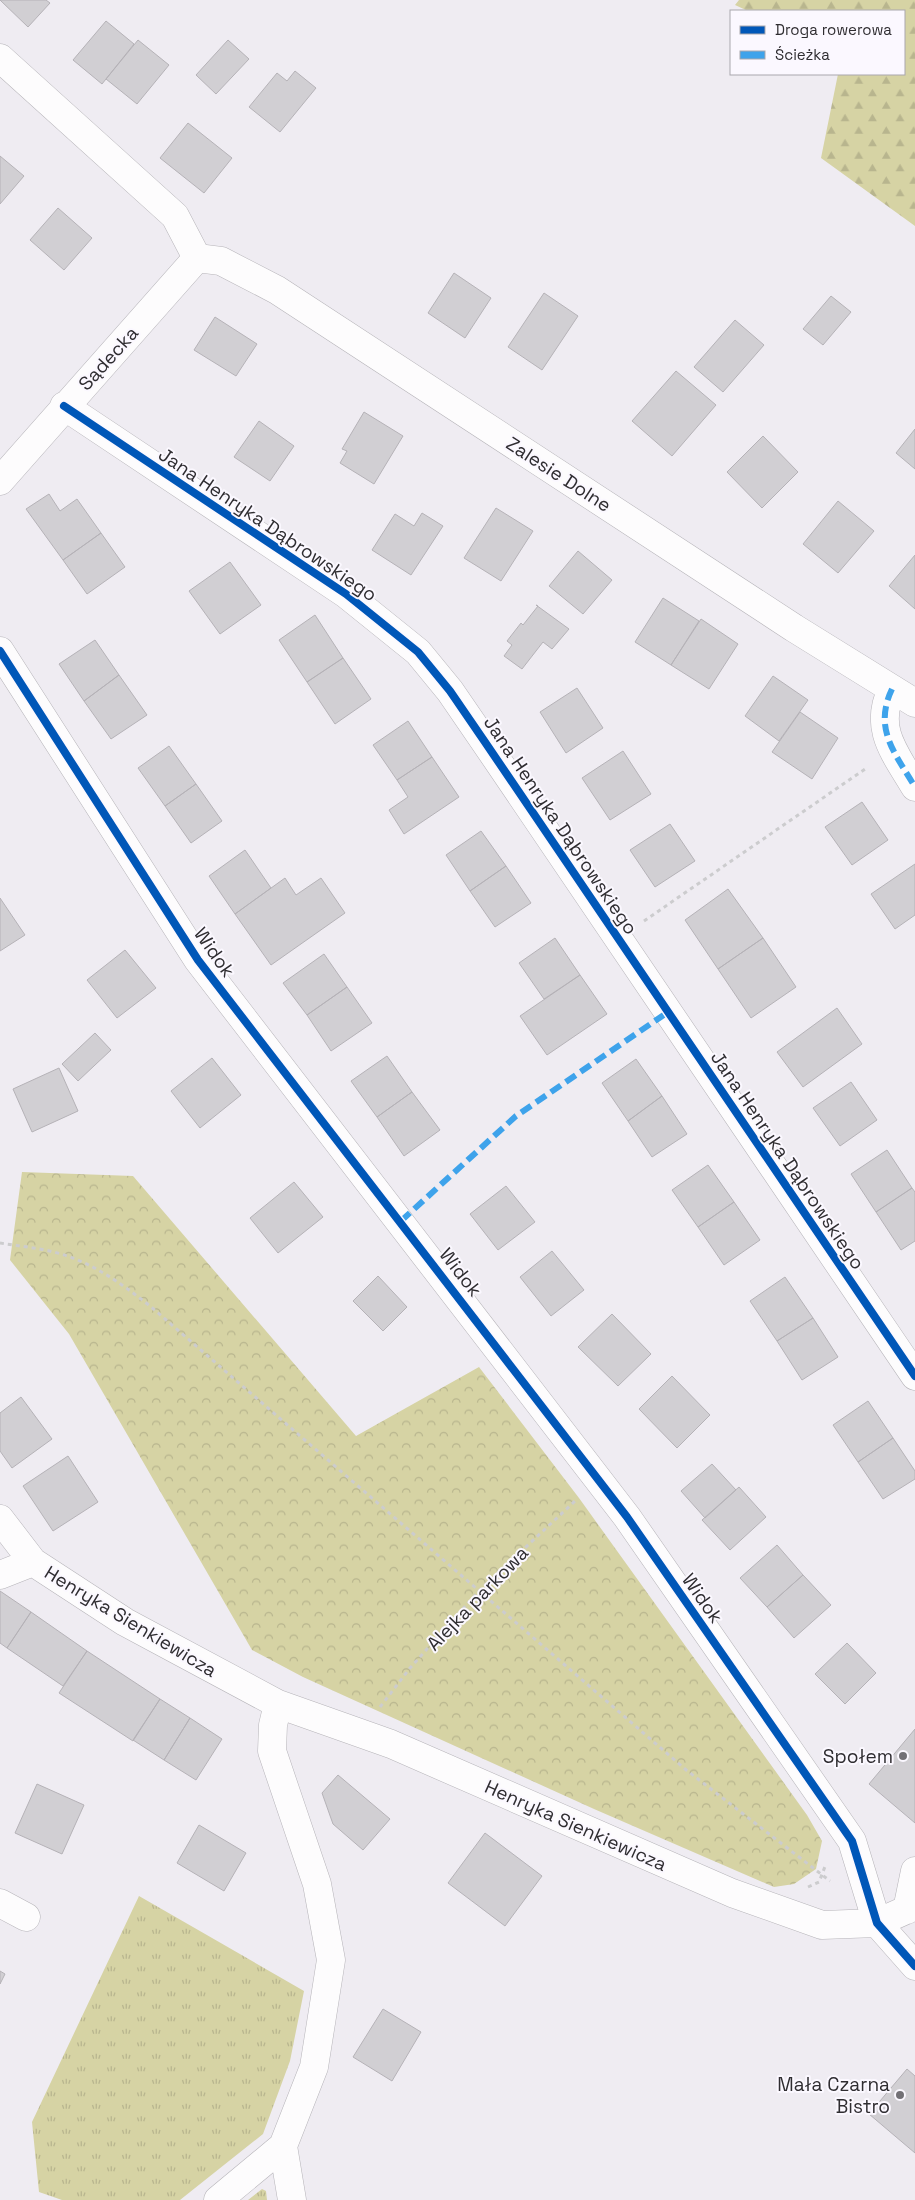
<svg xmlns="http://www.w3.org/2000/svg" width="915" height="2200" viewBox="0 0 915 2200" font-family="'Space Grotesk',sans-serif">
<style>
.grass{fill:url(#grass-tufts)}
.forest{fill:url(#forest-firs)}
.park{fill:url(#park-crowns)}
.building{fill:#d1cfd3;stroke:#b5b2b7}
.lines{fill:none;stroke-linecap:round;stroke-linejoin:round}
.minor-casing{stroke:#b6b4b9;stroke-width:29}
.path{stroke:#ccccce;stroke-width:3;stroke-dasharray:4 4;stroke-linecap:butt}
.minor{stroke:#fdfcfd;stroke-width:28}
.quiet{stroke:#3ea3eb;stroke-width:6;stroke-dasharray:12 6;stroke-linecap:butt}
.cycleway-casing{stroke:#fbf8ff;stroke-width:11}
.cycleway{stroke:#0057b8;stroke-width:8}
.poi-dot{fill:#727075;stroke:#fbf8ff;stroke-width:2}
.labels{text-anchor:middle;stroke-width:4;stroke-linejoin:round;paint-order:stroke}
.street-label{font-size:19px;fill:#2f2d31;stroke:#fbf8ff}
.poi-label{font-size:19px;fill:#2f2d31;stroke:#fbf8ff;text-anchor:end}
</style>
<defs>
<pattern id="grass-tufts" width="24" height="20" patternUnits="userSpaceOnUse" patternTransform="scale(1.25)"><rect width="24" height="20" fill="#d6d3a4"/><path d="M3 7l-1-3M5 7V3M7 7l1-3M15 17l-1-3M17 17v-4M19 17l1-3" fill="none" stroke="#b8b58e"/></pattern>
<pattern id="forest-firs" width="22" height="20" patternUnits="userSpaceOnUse" patternTransform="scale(1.25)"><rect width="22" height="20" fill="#d6d3a4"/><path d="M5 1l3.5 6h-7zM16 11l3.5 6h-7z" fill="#b8b58e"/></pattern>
<pattern id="park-crowns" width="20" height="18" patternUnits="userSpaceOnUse" patternTransform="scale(1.25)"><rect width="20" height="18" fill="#d6d3a4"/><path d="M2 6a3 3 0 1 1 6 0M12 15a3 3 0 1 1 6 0" fill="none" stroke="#b8b58e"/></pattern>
</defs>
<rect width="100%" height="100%" fill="#efecf2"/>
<!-- grass -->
<path class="grass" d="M139 1896 304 1991 290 2061 263 2134 180 2200H62L39 2192 32 2122Z
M262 2189 266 2191 267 2200H248Z"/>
<!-- forest -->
<path class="forest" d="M739 0H915V226L821 158 838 74H904V11H748L735 5Z"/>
<!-- park -->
<path class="park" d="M22 1172 133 1176 356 1436 479 1367 579 1498 807 1815 822 1841 816 1869 794 1884 774 1887 594 1809 303 1677 252 1650 69 1334 10 1260Z"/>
<!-- building -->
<path class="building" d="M0 0H46L50 3 28 27Z
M106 21 134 44 102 84 73 60Z
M138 40 169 65 137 104 106 79Z
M228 40 249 59 216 94 196 75Z
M295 71 316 88 280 132 249 107 277 73 287 81Z
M188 123 232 158 204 193 160 158Z
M0 156 24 176 0 204Z
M58 208 92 238 64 270 30 240Z
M454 273 491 298 465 338 428 313Z
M544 293 578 316 542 370 508 347Z
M831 296 851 312 823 345 803 329Z
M215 317 257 344 236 376 194 350Z
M735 320 764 345 723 392 694 367Z
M676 371 716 405 672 456 632 421Z
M364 412 403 436 374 484 340 463 347 451 342 449Z
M259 421 294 446 270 481 234 457Z
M915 429V469L896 453Z
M763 436 798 472 762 508 727 472Z
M49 494 60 511 77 499 101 533 63 560 26 509Z
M838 501 874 531 838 573 803 544Z
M496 508 533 531 501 581 464 558Z
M422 513 443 526 411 575 372 550 395 514 414 526Z
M101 533 125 567 87 594 63 560Z
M578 551 612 580 583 614 549 586Z
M915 555V609L889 586Z
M230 562 261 605 220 634 189 591Z
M663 598 699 621 671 665 635 642Z
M536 605 569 629 552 649 543 642 522 669 504 656 512 645 507 641 521 623 523 625 538 606Z
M315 615 343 658 307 682 279 640Z
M701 619 738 644 709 689 671 665Z
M95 640 119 675 84 701 59 664Z
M343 658 371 699 335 724 307 682Z
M119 675 147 715 111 739 84 701Z
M773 676 808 700 779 741 745 716Z
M577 688 603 728 566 753 540 712Z
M800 712 838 738 812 779 772 752Z
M408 721 432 757 397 780 373 745Z
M169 746 196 784 165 806 138 768Z
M623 751 651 794 610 820 582 778Z
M432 757 459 797 404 834 389 810 408 797 397 780Z
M196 784 222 821 191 843 165 806Z
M862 802 888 840 852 865 825 827Z
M670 824 695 861 655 887 630 850Z
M481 831 506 866 470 891 446 855Z
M245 850 271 888 235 914 209 876Z
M915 864V915L895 929 871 894Z
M506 866 531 903 495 927 470 891Z
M285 878 296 895 321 878 345 913 271 965 235 914Z
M728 889 763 938 718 969 685 920Z
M0 898 25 935 0 951Z
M555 938 580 975 544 999 519 963Z
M763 938 796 987 751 1018 718 969Z
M125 950 156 988 117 1018 87 980Z
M324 954 347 987 307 1015 283 983Z
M580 975 607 1014 547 1055 520 1016Z
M347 987 372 1023 331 1051 307 1015Z
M837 1008 862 1044 803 1087 777 1052Z
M95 1033 111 1050 78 1081 62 1064Z
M387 1056 412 1092 377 1117 351 1081Z
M212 1058 241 1095 200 1128 171 1091Z
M636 1059 662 1096 628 1121 602 1083Z
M59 1068 78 1111 32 1132 13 1089Z
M851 1082 877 1120 840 1146 813 1108Z
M412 1092 440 1130 404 1156 377 1117Z
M662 1096 687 1134 652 1157 628 1121Z
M887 1150 912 1188 876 1212 851 1174Z
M708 1165 734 1202 698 1227 672 1190Z
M294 1182 323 1217 278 1253 250 1218Z
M506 1186 535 1222 498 1250 470 1214Z
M912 1188 915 1192V1241L901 1250 876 1212Z
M734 1202 760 1240 724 1265 698 1227Z
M552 1251 584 1290 551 1316 520 1277Z
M378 1276 407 1307 383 1331 353 1301Z
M785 1277 813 1318 777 1341 750 1301Z
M612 1314 651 1354 618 1386 578 1347Z
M813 1318 838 1357 802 1380 777 1341Z
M672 1376 710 1415 677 1448 639 1409Z
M21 1397 52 1439 12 1468 0 1451V1413Z
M868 1401 893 1438 858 1462 833 1425Z
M893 1438 915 1471V1479L883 1499 858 1462Z
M68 1456 98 1502 53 1531 23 1486Z
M712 1464 736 1490 705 1518 681 1491Z
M739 1487 766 1517 730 1550 702 1520Z
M777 1545 803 1575 767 1607 740 1578Z
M803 1575 831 1605 794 1638 767 1607Z
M0 1591 31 1612 7 1648 0 1643Z
M31 1612 87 1651 63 1686 7 1648Z
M847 1643 876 1673 845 1704 815 1674Z
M87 1651 160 1699 133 1741 59 1693Z
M160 1699 190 1718 164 1760 133 1740Z
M190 1718 222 1739 196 1780 164 1760Z
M915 1729V1823L869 1784Z
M338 1775 390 1819 363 1850 333 1824 322 1793Z
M37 1784 84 1805 62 1854 15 1833Z
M199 1825 246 1853 224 1891 177 1863Z
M485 1833 542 1876 505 1926 448 1883Z
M0 1971 5 1974 0 1984Z
M383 2009 421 2032 392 2081 353 2057Z
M907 2069 915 2076V2153L869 2114Z"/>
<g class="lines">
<defs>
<path id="minor" d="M0 58 175 216 197 258
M197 258 221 261 277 290 794 628 915 703
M64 406 346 594 418 652 450 691 487 745 915 1376
M0 481 197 258
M0 651 198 960 627 1517 852 1841 877 1923 915 1966
M892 689C873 729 895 753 915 787
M0 1519 33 1562 125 1622 278 1704 391 1744 732 1893 822 1925 877 1923 915 1906
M0 1575 33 1562
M278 1704 273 1725 272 1751 317 1884 331 1960 314 2067 283 2146 292 2200
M0 1903 26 1917
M907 1910 915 1871
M218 2200 283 2146"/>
</defs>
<!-- minor casing -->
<use href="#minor" class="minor-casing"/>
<!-- path -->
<path class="path" d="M644 921 868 767
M0 1243C24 1247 52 1249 75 1259 103 1270 127 1288 150 1306L685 1769 830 1881
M380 1707 410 1668 479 1591 575 1501
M808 1887 819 1882 826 1864"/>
<!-- minor -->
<use href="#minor" class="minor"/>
<!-- quiet -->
<path class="quiet" d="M892 689C873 729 895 753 915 787
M401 1221 516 1116 668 1012"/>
<defs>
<path id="cycleway" d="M64 406 346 594 418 652 450 691 487 745 915 1376
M0 651 198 960 627 1517 852 1841 877 1923 915 1966"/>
</defs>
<!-- cycleway casing -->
<use href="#cycleway" class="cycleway-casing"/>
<!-- cycleway -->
<use href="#cycleway" class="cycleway"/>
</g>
<!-- markers -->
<g class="poi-dot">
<circle cx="903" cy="1756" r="5"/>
<circle cx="900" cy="2095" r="5"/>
</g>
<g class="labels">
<!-- street labels -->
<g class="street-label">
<text transform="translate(108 358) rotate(-48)" y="7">Sądecka</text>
<text transform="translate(559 474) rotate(33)" y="7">Zalesie Dolne</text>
<text transform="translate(268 524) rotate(34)" y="7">Jana Henryka Dąbrowskiego</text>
<text transform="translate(561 825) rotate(56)" y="7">Jana Henryka Dąbrowskiego</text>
<text transform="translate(215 952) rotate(55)" y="7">Widok</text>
<text transform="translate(788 1160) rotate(56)" y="7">Jana Henryka Dąbrowskiego</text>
<text transform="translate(461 1272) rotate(52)" y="7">Widok</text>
<text transform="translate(477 1598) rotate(-46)" y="7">Alejka parkowa</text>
<text transform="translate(703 1598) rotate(55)" y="7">Widok</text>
<text transform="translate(131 1621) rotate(31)" y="7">Henryka Sienkiewicza</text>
<text transform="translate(576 1825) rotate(24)" y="7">Henryka Sienkiewicza</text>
</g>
<!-- poi labels -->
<g class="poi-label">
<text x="893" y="1763">Społem</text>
<text x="890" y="2091">Mała Czarna<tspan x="890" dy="22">Bistro</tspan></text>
</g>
</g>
<!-- legend -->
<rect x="730" y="10" width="175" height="65" fill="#fbf8ff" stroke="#a9a7ad"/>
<rect x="740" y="26" width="25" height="8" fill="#0057b8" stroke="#a9a7ad"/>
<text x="775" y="35" font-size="15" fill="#2f2d31">Droga rowerowa</text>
<rect x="740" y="51" width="25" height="8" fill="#3ea3eb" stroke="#a9a7ad"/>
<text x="775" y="60" font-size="15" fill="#2f2d31">Ścieżka</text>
</svg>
